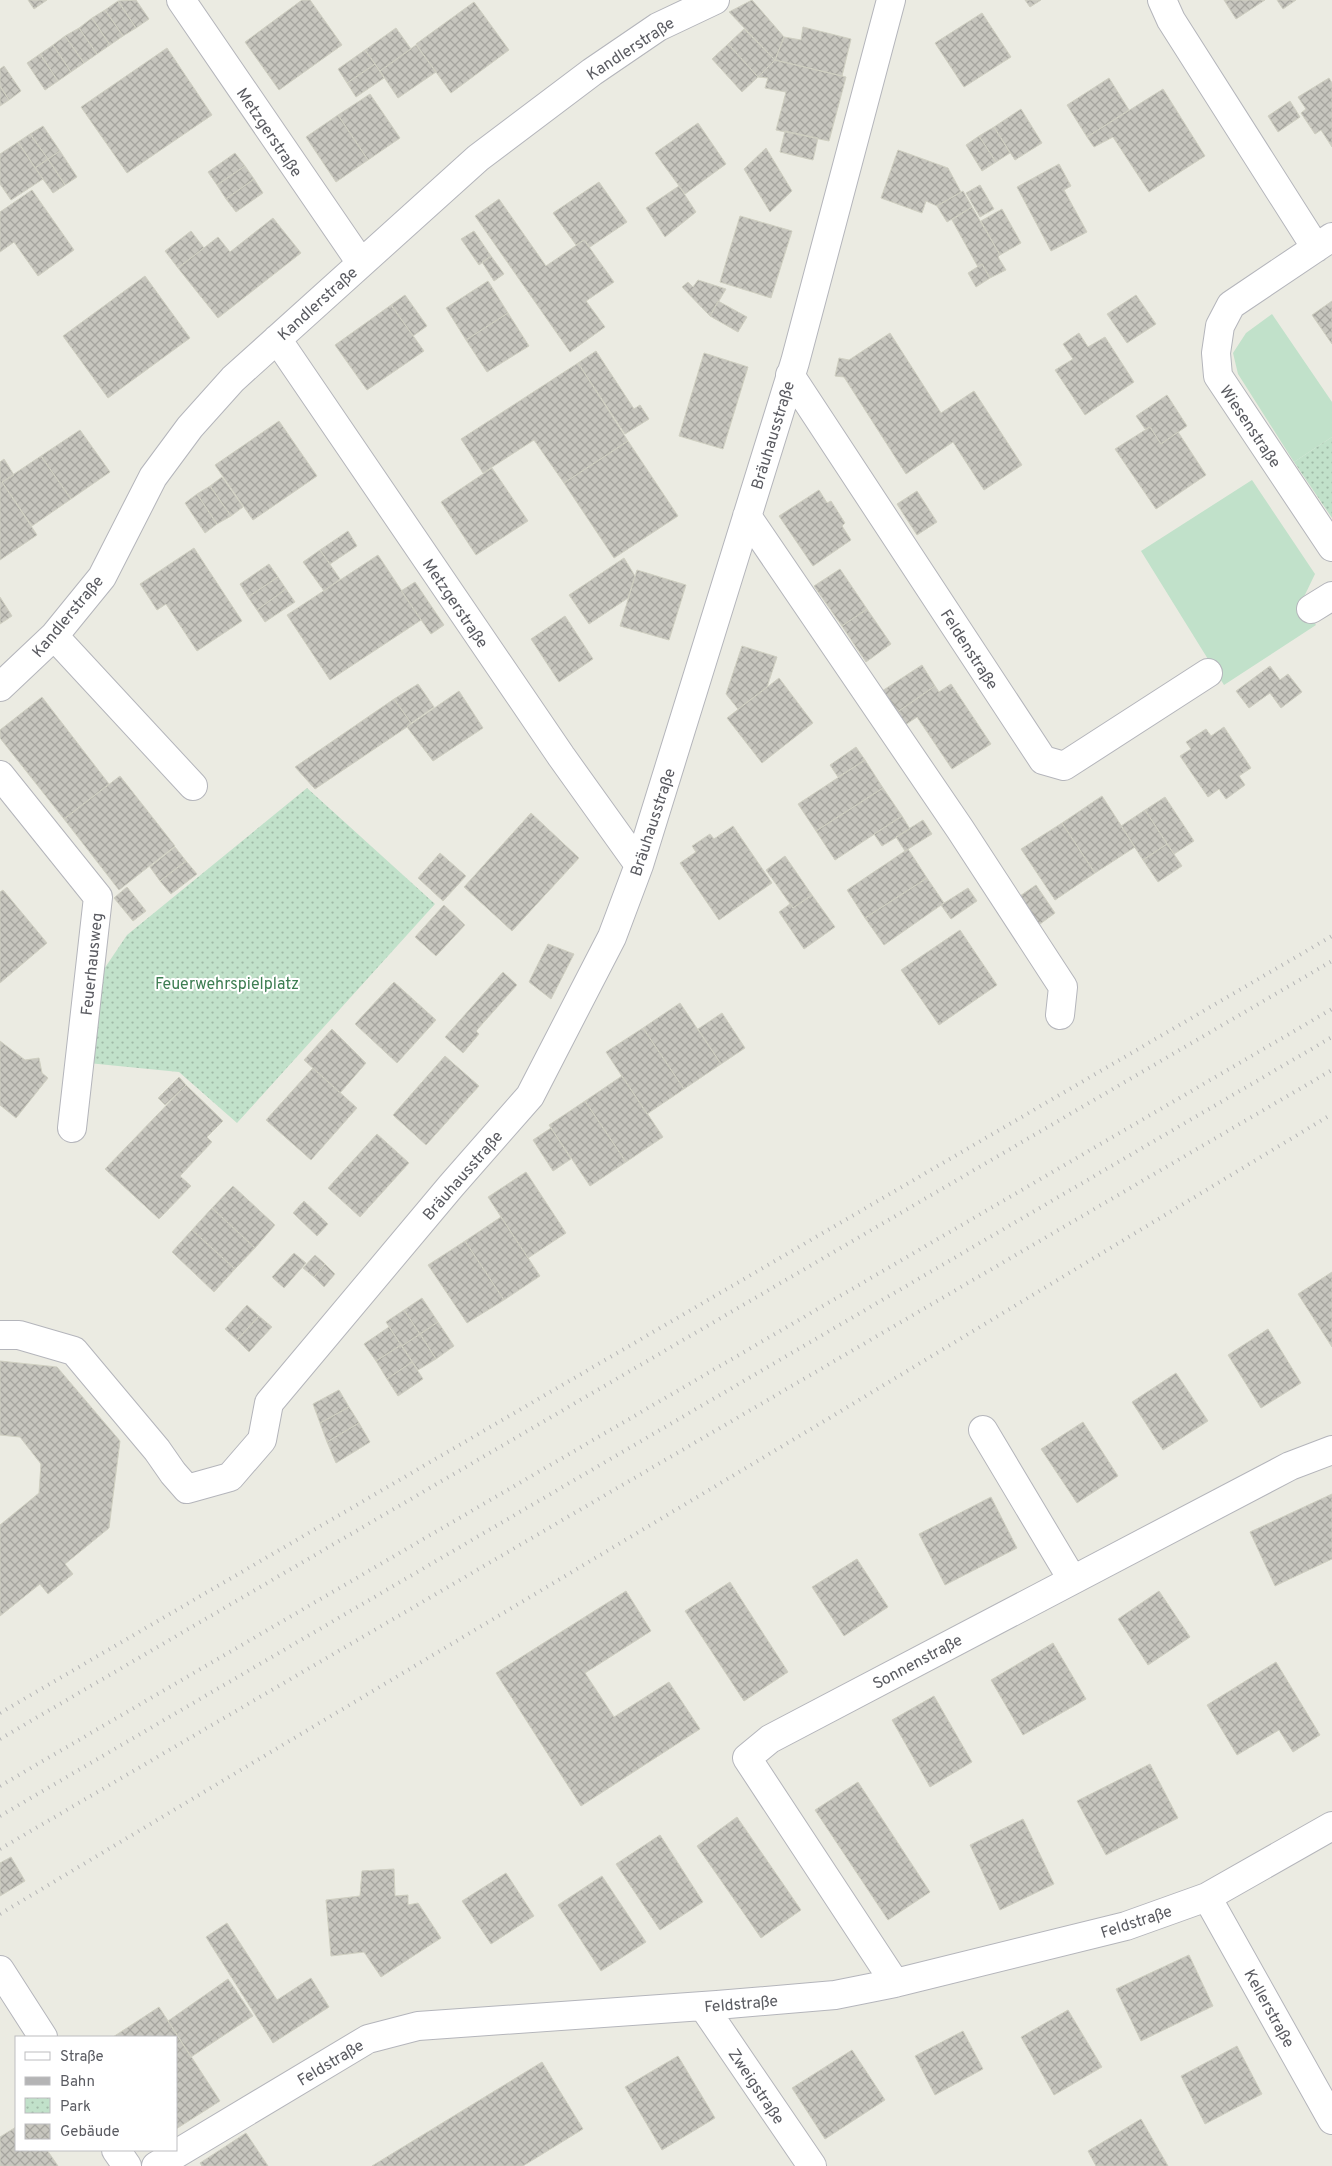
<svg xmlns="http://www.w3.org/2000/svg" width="1332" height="2166" viewBox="0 0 1332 2166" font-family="Overpass,sans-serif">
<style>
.green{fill:#c1e1ca}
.park{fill:url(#park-dots)}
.building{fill:url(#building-cross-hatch);stroke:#cfcfc1}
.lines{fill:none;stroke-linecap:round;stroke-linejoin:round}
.minor-casing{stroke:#b4b5bb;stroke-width:30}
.minor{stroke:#fff;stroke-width:28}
.rail{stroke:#b4b4b5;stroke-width:4;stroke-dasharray:1 6;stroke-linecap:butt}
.labels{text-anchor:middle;stroke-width:4;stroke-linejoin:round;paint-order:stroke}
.street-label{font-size:16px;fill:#5a5b61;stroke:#fff}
.park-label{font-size:16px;fill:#3d7d52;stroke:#fff}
</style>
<defs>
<pattern id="park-dots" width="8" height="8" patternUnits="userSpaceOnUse" patternTransform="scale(1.25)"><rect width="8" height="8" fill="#c1e1ca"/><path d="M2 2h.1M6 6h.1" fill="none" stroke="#a0b9a7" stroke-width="1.8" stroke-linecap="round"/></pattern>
<pattern id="building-cross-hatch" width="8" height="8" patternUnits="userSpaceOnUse" patternTransform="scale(1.25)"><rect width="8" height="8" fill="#c7c6be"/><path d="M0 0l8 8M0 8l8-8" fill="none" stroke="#a5a49e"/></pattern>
</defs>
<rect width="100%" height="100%" fill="#ebebe2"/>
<!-- green -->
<path class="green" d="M1272 314 1332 402V437L1294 462 1238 374 1233 353 1246 333Z
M1252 480 1315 574 1301 603 1316 625 1224 685 1141 551Z"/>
<!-- park -->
<path class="park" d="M1332 437V518L1294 462Z
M307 788 435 904 237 1123 179 1072 88 1063 96 981 127 935Z"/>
<!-- building -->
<path class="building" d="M28 0H47L34 9Z
M136 0 149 19 136 28 118 1Z
M302 0H310L342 45 279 90 245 42Z
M752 0 784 37 775 60 729 12Z
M1025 0H1041L1030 7Z
M1224 0H1265L1236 19Z
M1277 0H1296L1283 9Z
M118 1 136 28 123 36 105 10Z
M474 2 509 50 451 93 416 44Z
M105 10 123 36 110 45 92 18Z
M982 13 1011 57 964 87 935 43Z
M92 18 110 45 97 54 79 28Z
M803 27 851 39 842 76 775 60 784 37 801 40Z
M79 28 97 54 84 63 65 36Z
M396 28 411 49 380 71 365 50Z
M744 29 775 60 758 77 728 44Z
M65 36 84 63 71 72 53 45Z
M728 44 758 77 742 92 712 59Z
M53 45 71 72 58 81 40 54Z
M416 45 436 72 398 98 380 71Z
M167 48 212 115 127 173 81 107Z
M365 50 375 64 347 83 338 69Z
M40 54 58 81 45 90 27 63Z
M775 60 846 77 829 141 776 130 786 92 765 88 768 78 758 77Z
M375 64 384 78 356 97 347 83Z
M4 66 21 91 9 100 0 86V69Z
M1109 78 1129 110 1087 137 1067 105Z
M1329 78 1332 83V147L1321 130 1315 134 1301 113 1306 109 1298 97Z
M0 86 9 100 0 106Z
M1163 89 1205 156 1149 192 1113 137 1094 147 1087 137Z
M370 94 400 138 368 160 338 115Z
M1290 101 1300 117 1278 132 1268 116Z
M1021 109 1042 143 1015 160 994 127Z
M338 115 368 160 336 182 306 137Z
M698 123 726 164 685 194 655 153Z
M43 126 60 151 48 159 30 134Z
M994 127 1010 153 996 162 979 136Z
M785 131 818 138 813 160 780 152Z
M30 134 48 159 35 168 18 142Z
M979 136 996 162 982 171 966 145Z
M18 142 43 179 11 200 0 184V154Z
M766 148 792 191 770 212 744 169Z
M898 150 948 168 961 192 937 206 926 201 922 213 881 198Z
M60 151 77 177 65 185 48 159Z
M235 153 245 166 217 185 208 172Z
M48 159 65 185 53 193 35 168Z
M1059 164 1071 186 1064 190 1087 232 1051 251 1017 187Z
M245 166 254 179 226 199 217 185Z
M254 179 263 193 236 212 226 199Z
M599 182 627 222 590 247 584 240 576 245 553 213Z
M980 185 994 209 980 217 966 193Z
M679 186 696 212 665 237 646 208Z
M32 190 74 250 38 276 14 242 0 252V212Z
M963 191 972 207 947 222 937 206Z
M499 199 546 266 584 240 614 282 586 301 605 327 570 352 475 216Z
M972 207 1000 255 998 257 1006 270 990 278 982 264 978 267 952 220Z
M1002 209 1021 243 1000 255 981 221Z
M740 216 792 231 771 298 720 282Z
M273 218 301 253 218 318 178 268 218 237 230 252Z
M191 231 204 248 178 268 165 251Z
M474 231 491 256 479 265 461 239Z
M491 256 504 274 494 281 482 262Z
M982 264 990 278 976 287 968 273Z
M145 276 190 338 108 398 63 336Z
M698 280 726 289 710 316 682 287 688 282 693 287Z
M488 281 508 313 466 340 446 308Z
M405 295 427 326 413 336 391 305Z
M1136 295 1156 324 1127 343 1107 314Z
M718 301 747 317 738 332 710 316Z
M1332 301V344L1312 315Z
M391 305 424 351 367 390 335 345Z
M508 313 529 346 487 372 466 340Z
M890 333 941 413 974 391 1022 465 984 490 953 442 906 474 844 377 835 376 839 358 849 360Z
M1079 333 1088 347 1105 337 1134 382 1085 415 1055 370 1073 359 1063 344Z
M596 351 634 409 640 405 649 419 625 434 578 363Z
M704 353 748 367 723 449 679 436Z
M578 363 628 441 564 483 534 440 483 473 461 439Z
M1167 395 1187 426 1161 444 1150 427 1145 429 1136 416Z
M279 421 317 476 253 520 215 465Z
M1150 427 1161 444 1178 432 1206 475 1156 509 1115 449Z
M80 430 110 472 71 499 41 456Z
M628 441 678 516 614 558 564 483Z
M41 456 71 499 32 526 2 482Z
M4 459 14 475 2 482 37 535 0 560V462Z
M492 468 528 521 476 555 441 502Z
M222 477 243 507 231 516 210 486Z
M210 486 231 516 217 524 197 494Z
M819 490 827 503 831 501 845 523 842 526 851 540 813 566 779 516Z
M917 491 937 522 917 535 897 504Z
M197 494 217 524 205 533 185 503Z
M348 531 357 546 330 564 320 550Z
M194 548 242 621 197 651 166 604 157 610 140 584Z
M320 550 340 579 324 591 303 562Z
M378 555 421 620 330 680 287 615Z
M624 558 635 576 628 598 589 624 569 595Z
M269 564 278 577 248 597 240 584Z
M840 569 867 609 842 626 814 586Z
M637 570 686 585 669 640 620 626Z
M278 577 286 589 257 610 248 597Z
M415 582 444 625 431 634 401 591Z
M286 589 295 602 265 622 257 610Z
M0 597 12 616 0 624Z
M867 609 891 644 866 662 842 626Z
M565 616 593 659 559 682 531 639Z
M742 646 777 657 767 687 738 709 726 694Z
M922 665 935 686 896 713 882 691Z
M1270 666 1280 680 1288 674 1302 692 1281 708 1270 693 1249 708 1236 691Z
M779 678 813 723 762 763 727 718Z
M418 684 434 707 411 723 394 699Z
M951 684 991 744 952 769 917 717 905 725 896 713 935 686 939 692Z
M459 691 483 728 433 761 407 727Z
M42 697 109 784 64 819 0 738V730Z
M394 699 411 723 407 727 315 789 295 767Z
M1224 727 1251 768 1239 776 1245 785 1226 799 1219 789 1208 797 1180 756 1191 749 1186 742 1206 729 1211 736Z
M856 747 865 760 838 777 830 765Z
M865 760 883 788 816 831 798 804Z
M120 776 175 846 119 890 64 819Z
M883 788 902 816 835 860 816 831Z
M1102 796 1135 847 1095 873 1062 823Z
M1165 797 1194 841 1174 854 1145 810Z
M1145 810 1167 844 1143 860 1121 826Z
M531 813 579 858 512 931 464 887Z
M902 816 910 829 882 846 874 834Z
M923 820 932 834 905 851 896 837Z
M1062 823 1095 873 1055 900 1021 849Z
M733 826 772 883 719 920 680 863 696 852 692 846 710 834 714 839Z
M1167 844 1182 866 1158 882 1143 860Z
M175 847 186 861 160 881 150 867Z
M908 849 927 878 865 918 847 890Z
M440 853 466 876 443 901 418 878Z
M785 856 812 895 793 908 766 870Z
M186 861 197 874 171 894 160 881Z
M927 878 944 903 884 945 865 918Z
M1036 885 1055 913 1036 927 1017 898Z
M127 887 146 911 133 921 114 898Z
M968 888 977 901 951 919 941 905Z
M3 890 47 943 0 983V892Z
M812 895 835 927 804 949 779 912 790 904 793 908Z
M444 905 465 925 436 956 415 937Z
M960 930 997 985 939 1025 901 970Z
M548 944 574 954 551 999 529 982Z
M503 972 517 985 476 1031 479 1034 463 1053 445 1037Z
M394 982 436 1020 397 1063 355 1024Z
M680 1003 721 1064 684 1089 643 1028Z
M722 1013 745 1048 721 1064 698 1029Z
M643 1028 684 1089 647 1114 606 1052Z
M332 1029 366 1063 340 1093 304 1060Z
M0 1041 25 1060 39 1058 42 1073 48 1078 16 1118 0 1105Z
M445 1056 479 1086 426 1145 393 1115Z
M313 1068 357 1108 311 1160 266 1120Z
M622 1076 663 1137 626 1162 585 1101Z
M179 1077 186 1085 165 1105 158 1098Z
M186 1085 223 1121 207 1137 212 1142 180 1176 191 1186 159 1219 105 1169Z
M585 1101 626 1162 590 1186 549 1125Z
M551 1128 571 1159 553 1171 533 1140Z
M377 1134 409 1163 360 1217 328 1188Z
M526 1172 566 1233 528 1258 488 1197Z
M233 1186 275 1225 255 1248 212 1208Z
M304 1201 328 1224 317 1236 293 1213Z
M212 1208 255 1248 235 1269 192 1230Z
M501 1217 540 1276 504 1300 465 1241Z
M192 1230 235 1269 214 1292 172 1252Z
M465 1241 504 1300 467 1323 428 1265Z
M294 1253 306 1263 284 1288 272 1277Z
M315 1255 325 1264 314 1277 303 1268Z
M325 1264 335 1274 324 1287 314 1277Z
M1332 1272V1347L1298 1294Z
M422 1298 438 1322 420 1334 404 1310Z
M247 1305 259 1316 237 1340 225 1329Z
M404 1310 420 1334 402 1346 386 1322Z
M259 1316 272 1327 249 1352 237 1340Z
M438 1322 454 1346 436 1359 420 1334Z
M389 1327 401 1345 376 1361 364 1344Z
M1268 1329 1301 1383 1261 1408 1228 1355Z
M420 1334 436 1359 418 1370 402 1346Z
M401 1345 412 1362 387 1379 376 1361Z
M0 1361 57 1367 120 1441 109 1528 65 1564 73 1574 48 1594 40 1584 0 1616V1525L39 1493 41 1464 20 1437 0 1435Z
M412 1362 423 1379 398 1396 387 1379Z
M1176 1373 1208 1421 1163 1450 1132 1402Z
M339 1390 349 1407 320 1423 313 1404Z
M349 1407 359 1423 327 1442 320 1423Z
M1083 1422 1118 1476 1077 1503 1041 1449Z
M359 1423 370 1442 336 1463 327 1442Z
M1332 1494V1559L1275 1586 1250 1532Z
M991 1497 1017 1548 945 1585 919 1534Z
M857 1559 888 1607 844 1636 812 1587Z
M730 1582 788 1672 744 1701 685 1611Z
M626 1591 651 1631 585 1673 614 1717 669 1682 700 1729 581 1806 496 1673Z
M1159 1591 1190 1637 1148 1665 1118 1619Z
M1053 1643 1086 1699 1023 1735 991 1680Z
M1276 1662 1320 1735 1293 1752 1279 1730 1237 1755 1207 1705Z
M934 1696 972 1762 930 1787 892 1720Z
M1150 1764 1178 1818 1106 1855 1077 1801Z
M858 1782 930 1892 888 1920 815 1810Z
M737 1817 801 1910 761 1938 697 1846Z
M1023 1819 1054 1884 1000 1910 970 1845Z
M660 1835 703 1902 660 1930 616 1864Z
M11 1857 25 1881 0 1896V1863Z
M394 1869 395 1896 408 1895V1905L418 1903 441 1938 381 1977 364 1952 331 1956 326 1900 360 1896 362 1871Z
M506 1873 534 1916 491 1944 462 1901Z
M602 1876 646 1942 601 1971 558 1905Z
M227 1923 277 2000 311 1978 329 2007 273 2043 206 1937Z
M1189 1955 1213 2006 1141 2041 1116 1989Z
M228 1979 253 2016 191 2057 168 2021Z
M159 2007 220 2101 176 2129V2037H113Z
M1068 2010 1102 2067 1054 2095 1021 2037Z
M963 2031 983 2069 935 2095 915 2056Z
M1237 2046 1262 2094 1205 2124 1181 2076Z
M852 2050 885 2100 825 2139 792 2088Z
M678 2056 715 2118 662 2150 625 2087Z
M542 2062 583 2129 523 2166H372Z
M1141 2119 1168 2166H1096L1088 2151Z
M16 2127V2150H47L58 2166H0V2137Z
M246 2133 268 2166H202L200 2163Z"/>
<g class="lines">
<defs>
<path id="minor" d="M181 0 361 263
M1162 0 1171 20 1316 248
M1332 237 1231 305 1220 326 1216 353 1218 376 1332 547
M277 339 561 756 639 865
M790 375 1043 760 1064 766 1208 673
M747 516 960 829 1063 987 1060 1015
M1311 609 1332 596
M54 636 193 786
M0 687 54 636 102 577 153 477 190 427 233 379 478 158 592 72 658 27 715 0
M0 775 98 897 72 1128
M0 1335H19L74 1351 157 1450 173 1473 187 1489 230 1477 262 1440 269 1403 451 1186 530 1096 612 937 639 865 795 362 891 0
M983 1430 1072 1579
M1207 1897 1332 2120
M0 1970 43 2037
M895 1983 747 1758 770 1739 1290 1466 1332 1450
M703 2006 812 2166
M116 2150 127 2166
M156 2166 368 2039 418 2026 717 2005 835 1995 895 1983 1126 1926 1207 1897 1332 1826"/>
</defs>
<!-- minor casing -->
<use href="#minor" class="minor-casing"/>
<!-- minor -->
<use href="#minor" class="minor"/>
<!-- rail -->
<path class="rail" d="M0 1713 1332 936
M0 1739 1332 961
M0 1786 1332 1009
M0 1816 1332 1037
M0 1849 1332 1070
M0 1914 831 1417 1332 1114"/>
</g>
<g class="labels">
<!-- street labels -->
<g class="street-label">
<text transform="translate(630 48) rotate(-33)" y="6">Kandlerstraße</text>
<text transform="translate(270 132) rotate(56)" y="6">Metzgerstraße</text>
<text transform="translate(317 303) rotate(-42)" y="6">Kandlerstraße</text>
<text transform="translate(1251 426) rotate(56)" y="6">Wiesenstraße</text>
<text transform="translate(772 435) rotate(-73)" y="6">Bräuhausstraße</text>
<text transform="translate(456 603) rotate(56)" y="6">Metzgerstraße</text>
<text transform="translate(67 616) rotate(-50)" y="6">Kandlerstraße</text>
<text transform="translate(970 649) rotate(57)" y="6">Feldenstraße</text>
<text transform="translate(652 822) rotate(-72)" y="6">Bräuhausstraße</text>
<text transform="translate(91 964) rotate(-84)" y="6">Feuerhausweg</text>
<text transform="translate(462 1175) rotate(-49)" y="6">Bräuhausstraße</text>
<text transform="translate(917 1661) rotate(-28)" y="6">Sonnenstraße</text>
<text transform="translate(1136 1921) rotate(-18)" y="6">Feldstraße</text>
<text transform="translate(741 2003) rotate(-5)" y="6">Feldstraße</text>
<text transform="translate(1270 2008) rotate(61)" y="6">Kellerstraße</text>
<text transform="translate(330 2062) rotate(-31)" y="6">Feldstraße</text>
<text transform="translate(757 2086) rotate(56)" y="6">Zweigstraße</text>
</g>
<!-- park labels -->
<g class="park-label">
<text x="227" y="989">Feuerwehrspielplatz</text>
</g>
</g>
<!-- legend -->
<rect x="15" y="2036" width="162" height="115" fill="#ffffff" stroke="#bdbdc0"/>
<rect x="25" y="2052" width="25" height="8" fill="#ffffff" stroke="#bdbdc0"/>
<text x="60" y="2061" font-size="15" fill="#5a5b61">Straße</text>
<rect x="25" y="2077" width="25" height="8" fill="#b4b4b5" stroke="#bdbdc0"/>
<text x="60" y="2086" font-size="15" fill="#5a5b61">Bahn</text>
<rect x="25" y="2098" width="25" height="15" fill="url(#park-dots)" stroke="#bdbdc0"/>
<text x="60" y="2111" font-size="15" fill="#5a5b61">Park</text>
<rect x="25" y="2124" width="25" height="15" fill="url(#building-cross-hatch)" stroke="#bdbdc0"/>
<text x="60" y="2136" font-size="15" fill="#5a5b61">Gebäude</text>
</svg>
